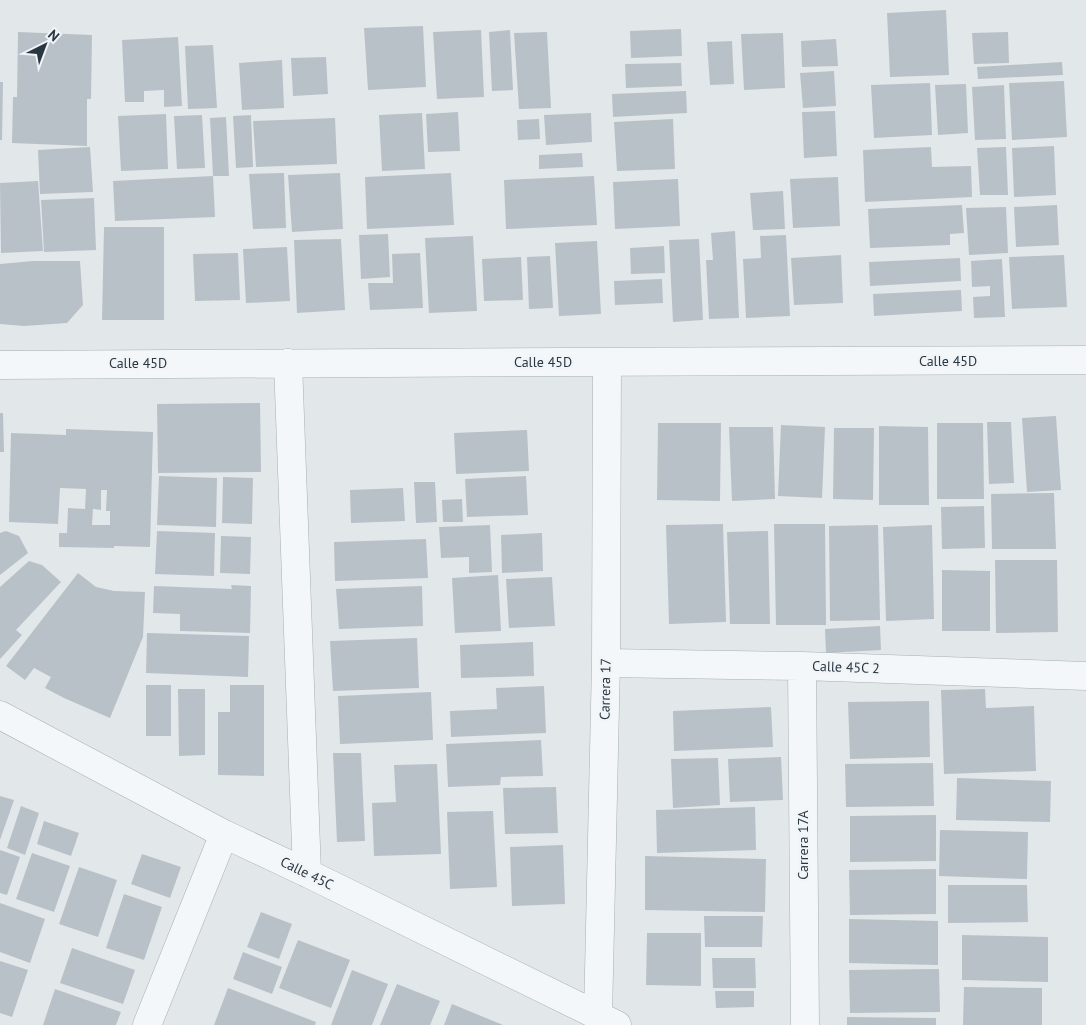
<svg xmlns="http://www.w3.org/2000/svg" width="1086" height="1025" viewBox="0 0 1086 1025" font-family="'PT Sans',sans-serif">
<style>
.building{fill:#b9c1c8;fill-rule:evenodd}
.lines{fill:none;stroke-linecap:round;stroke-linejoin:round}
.minor-casing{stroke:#a7afb5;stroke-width:29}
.minor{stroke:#f4f7f9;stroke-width:28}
.labels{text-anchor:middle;stroke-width:5;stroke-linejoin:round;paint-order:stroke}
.street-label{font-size:14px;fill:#293743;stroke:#f1f5f8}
</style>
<rect width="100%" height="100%" fill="#e2e7ea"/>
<!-- building -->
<path class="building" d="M946 10 949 75 890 77 887 13Z
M423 26 426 87 368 90 364 28Z
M681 29 682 56 631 58 630 31Z
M481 30 484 97 437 99 433 32Z
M510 30 513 90 492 91 489 32Z
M18 32 92 35 91 99H87V146L12 143 13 97H17Z
M547 32 551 108 519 109 514 33Z
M1008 32 1009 63 974 64 972 33Z
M783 33 785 88 744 90 741 34Z
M178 37 182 106 164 107V90L144 91V102H125L122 40Z
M836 39 838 66 802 67 801 41Z
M732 41 734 84 710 85 707 42Z
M213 45 217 108 188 109 185 46Z
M326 57 328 94 293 96 291 58Z
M282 60 284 108 242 110 239 63Z
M1062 62 1063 75 978 79 977 67Z
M681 63 682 86 626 88 625 64Z
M834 71 836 106 803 108 800 73Z
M1064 81 1067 137 1012 140 1009 83Z
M0 82H3L2 140H0Z
M930 83 932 135 874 138 871 85Z
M966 84 968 133 938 135 935 85Z
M1004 85 1006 139 975 140 972 87Z
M686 91 687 113 613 117 612 94Z
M835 111 837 156 804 158 802 112Z
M458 112 460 151 428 152 426 114Z
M422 113 425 169 382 171 379 115Z
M591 113 592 142 546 145 544 115Z
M166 114 168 169 121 171 118 116Z
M202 115 205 168 177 169 174 116Z
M251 115 253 167 236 168 233 116Z
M226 117 229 176H213L210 118Z
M335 118 337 164 256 167 253 121Z
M539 119 540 139 518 140 517 120Z
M673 119 675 169 617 171 614 122Z
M1054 146 1056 195 1014 197 1012 148Z
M90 147 93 192 40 194 38 150Z
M931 147 932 167 971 166 972 197 865 202 863 150Z
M1006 147 1008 195H980L977 148Z
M582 153 583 167 539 169V155Z
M284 173 286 228 253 229 249 174Z
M340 173 343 229 292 232 288 175Z
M451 173 454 225 367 229 365 177Z
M213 176 215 217 115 221 113 181Z
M594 176 597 225 506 229 504 180Z
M838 177 840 226 793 228 790 179Z
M678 179 680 226 615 229 613 182Z
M38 181 43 251 1 253 0 183Z
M783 191 785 229 753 230 750 193Z
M94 198 96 250 44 252 41 200Z
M962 205 964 233 950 234V245L870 248 868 209Z
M1057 205 1059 245 1016 247 1014 207Z
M1006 207 1008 253 969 255 966 208Z
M104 227H164V320H102Z
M735 231 739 318 709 319 706 260H713L711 233Z
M388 234 390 277 361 279 359 235Z
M786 235 790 316 746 318 743 259 761 258 760 236Z
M473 236 477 311 429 313 425 238Z
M341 239 345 310 297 313 294 240Z
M699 239 703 320 673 322 669 240Z
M597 241 601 314 559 316 555 243Z
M664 246 665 273 631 274 630 248Z
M287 247 290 301 246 303 243 249Z
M238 253 240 300 195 301 193 254Z
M420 253 423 308 370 310 368 283H393L392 254Z
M841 255 843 303 794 305 791 258Z
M1064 255 1067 307 1012 309 1009 257Z
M550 256 553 308 529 309 527 257Z
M521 257 523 300 484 301 482 259Z
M960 258 961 281 870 286 869 262Z
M1002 259 1005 317 974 318 973 297 990 296V286L972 287 971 261Z
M33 261H80L83 305 67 323 24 326 0 324V264Z
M662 279 663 303 615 305 614 281Z
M961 290 962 311 874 316 873 294Z
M260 403 261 472 158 473 157 404Z
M0 413H3L4 452H0Z
M1056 416 1061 490 1027 492 1022 418Z
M987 422H1011L1014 483 989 484Z
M658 423H721L720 501 657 500Z
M937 423H983L984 499H937Z
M781 425 825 427 822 498 778 496Z
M879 426 928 427 929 505H879Z
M729 427H773L775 499 732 501Z
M834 428H874L873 500 833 499Z
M66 429 153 432 150 547 114 546V548L59 547V533H67L68 508 85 509 86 489 60 488 58 524 9 522 11 433 66 435ZM101 490H107L106 511H110V525H92L93 509 101 510Z
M527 430 529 471 456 474 454 433Z
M159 476 217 478 216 527 157 525Z
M526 476 528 515 467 517 465 479Z
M223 477 253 478 252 524 222 523Z
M414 482H435L437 522 416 523Z
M403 488 405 521 351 523 350 490Z
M1054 493 1056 549H992L991 494Z
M462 499 463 522H443L442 500Z
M984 506 985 548 942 549 941 507Z
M723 524 726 622 669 624 666 525Z
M774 524H825L826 625H776Z
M490 525 492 572 469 573V557L441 558 439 527Z
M878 525 880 620 830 621 829 526Z
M932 525 934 619 886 621 883 527Z
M6 531 19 536 28 553 0 575V533Z
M157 531 215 533 214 576 155 574Z
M768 531 770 624H730L727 532Z
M542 533 543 571 502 573 501 535Z
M221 536 251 537 250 574 220 573Z
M426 539 428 578 335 581 334 542Z
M995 560H1057L1058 632 996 633Z
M29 561 42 565 61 582 16 630 22 635 0 659V587Z
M942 570 990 571V631H942Z
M78 573 96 587 114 591 145 592 143 637 110 718 64 698 45 688 51 677 34 668 25 680 6 666Z
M498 575 501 631 455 633 452 578Z
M552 577 555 626 509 628 506 579Z
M231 585 251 586 250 633 180 631V614L153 613 154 586 232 589Z
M422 586 423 626 339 629 336 589Z
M880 626 881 650 826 653 825 629Z
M147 633 249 636 248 677 146 673Z
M417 638 419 688 333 691 330 641Z
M533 642 534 676 461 678 460 645Z
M146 685H171V736H146Z
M230 685H264V776L218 775V712H230Z
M544 686 546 733 451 737 450 711 497 709 496 688Z
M178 689H205V755L179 756Z
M985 689 986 708 1034 706 1036 771 944 774 941 690Z
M431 692 433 740 340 744 338 696Z
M929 701 930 757 850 759 848 702Z
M771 707 773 747 674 751 673 711Z
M541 740 543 776 501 777 500 785 448 787 446 744Z
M333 753H361L365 841 337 842Z
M781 757 783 800 730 802 728 759Z
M718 758 720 805 673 808 671 759Z
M933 763 934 806 846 807 845 764Z
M437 764 441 854 374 856 372 803 396 802 394 765Z
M957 778 1051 781 1050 822 956 820Z
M556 787 558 833 505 834 503 788Z
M0 796 14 800 0 840Z
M21 806 39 813 25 855 7 848Z
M755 807 756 850 657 853 656 810Z
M493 811 497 887 450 889 447 812Z
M936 815V861L850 862V816Z
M44 821 79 833 71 856 37 844Z
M940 830 1028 832 1027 879 939 876Z
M563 845 565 904 512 906 510 847Z
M0 850 20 857 7 895 0 893Z
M32 853 70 866 54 912 16 899Z
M142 854 181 867 170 898 131 884Z
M645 856 766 859 765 912 645 910Z
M79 867 117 880 98 937 59 924Z
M936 869V914L850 915 849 870Z
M948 885H1027L1028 922 948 923Z
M124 894 162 907 144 960 106 948Z
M0 903 45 919 30 963 0 952Z
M261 912 292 924 279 959 247 947Z
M704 916H763L762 947H705Z
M849 919 938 921V965L849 963Z
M647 933H701V986L646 985Z
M962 935 1048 937V982L962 980Z
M298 940 350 960 331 1008 279 988Z
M72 948 135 970 123 1004 60 983Z
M243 952 282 967 272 994 233 979Z
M712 958H755L756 988H713Z
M0 961 28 970 12 1017 0 1013Z
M939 969 940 1012 850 1013 849 970Z
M352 970 388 984 372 1025H331Z
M397 984 440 1001 430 1025H380Z
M964 987 1042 988V1025H963Z
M228 988 316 1022 315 1025H214Z
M55 989 121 1012 116 1025H43Z
M715 991H754V1007L716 1008Z
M452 1004 503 1025H444Z
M847 1017 936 1018V1025H847Z"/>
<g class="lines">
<defs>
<path id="minor" d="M288 363 307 873
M0 365C362 360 724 363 1086 360
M606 663 802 666 1086 676
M802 666 805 1025
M0 715 224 834 307 873 617 1025
M598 1016 606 663 607 362
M147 1025 224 834"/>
</defs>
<!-- minor casing -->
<use href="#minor" class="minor-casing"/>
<!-- minor -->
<use href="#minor" class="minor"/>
</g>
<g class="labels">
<!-- street labels -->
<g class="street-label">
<text x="948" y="366">Calle 45D</text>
<text x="543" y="367">Calle 45D</text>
<text x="138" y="368">Calle 45D</text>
<text transform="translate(846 667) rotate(2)" y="5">Calle 45C 2</text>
<text transform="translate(605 689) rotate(-89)" y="5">Carrera 17</text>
<text transform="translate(803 845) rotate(-90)" y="5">Carrera 17A</text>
<text transform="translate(307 873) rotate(26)" y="5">Calle 45C</text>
</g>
</g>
<!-- north arrow -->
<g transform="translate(45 45) rotate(42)" stroke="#f1f5f8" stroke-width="4" paint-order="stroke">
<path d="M0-4L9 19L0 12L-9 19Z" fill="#293743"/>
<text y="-8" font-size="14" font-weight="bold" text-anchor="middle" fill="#293743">N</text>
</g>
</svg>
